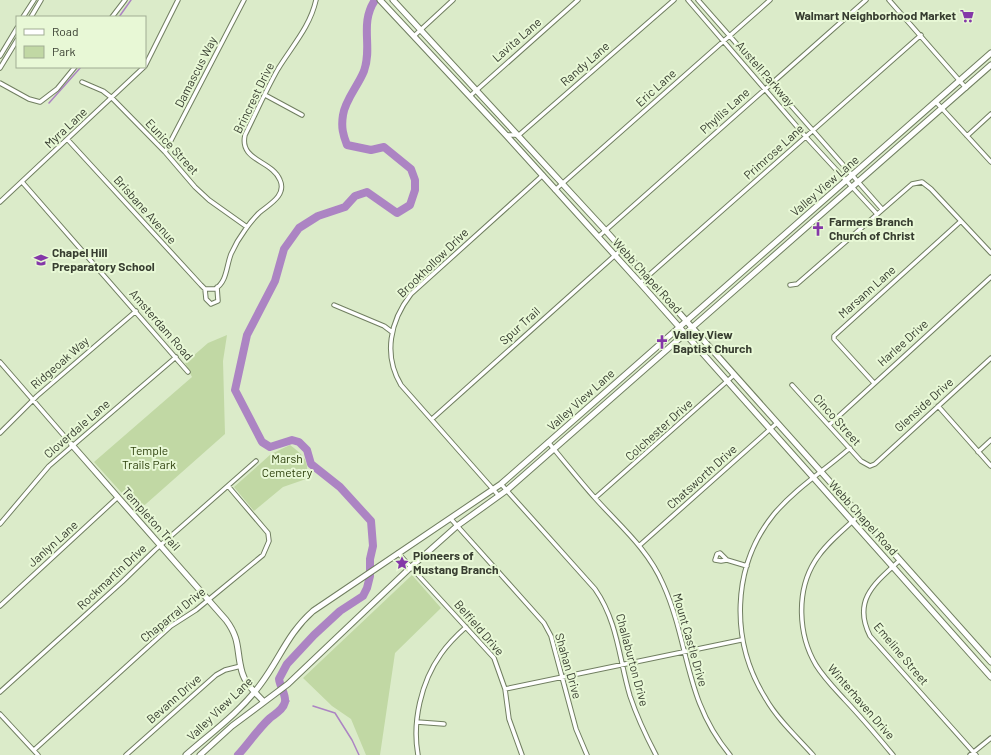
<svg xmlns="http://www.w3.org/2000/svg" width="991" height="755" viewBox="0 0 991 755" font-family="Barlow,sans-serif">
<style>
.green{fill:#c1d8a4}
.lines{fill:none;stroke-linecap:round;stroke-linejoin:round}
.stream{stroke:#ac84c3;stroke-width:1.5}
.river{stroke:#ac84c3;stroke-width:8}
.street-casing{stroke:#707e60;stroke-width:5.5}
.secondary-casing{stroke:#707e60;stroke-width:7}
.street{stroke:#fff;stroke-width:3.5}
.secondary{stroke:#fff;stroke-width:5}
.labels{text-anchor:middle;stroke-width:4;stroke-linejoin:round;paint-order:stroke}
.poi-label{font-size:12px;font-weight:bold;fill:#373d30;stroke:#e8f8d6;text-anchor:start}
.street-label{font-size:12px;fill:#373d30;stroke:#e8f8d6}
.park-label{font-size:12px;fill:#2c3f0b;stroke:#e8f8d6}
</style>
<rect width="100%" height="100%" fill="#dbebc9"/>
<!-- green -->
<path class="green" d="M227 335 223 361 225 434 138 511 94 462 192 377 185 363 208 343Z
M290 445C304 456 310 460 306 479L283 487 254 511 234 487 271 454Z
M412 575 441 608 395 653 380 755H366L351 719 332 706 303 678Z"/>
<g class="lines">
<!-- stream -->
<path class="stream" d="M119 17 131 0
M49 103 81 67
M285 700 289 701
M313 706 335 713 352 740 359 755"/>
<!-- river -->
<path class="river" d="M238 755C249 743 258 729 270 718 276 713 283 710 285 702 286 694 280 687 279 679L287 664 314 635 340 611 363 596 367 588 370 576V559L373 546 371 521 340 487 311 464 307 450 299 442 292 440 270 447 262 442 235 390 247 335 275 281 284 249 299 228 318 216 345 207 355 196 367 192 397 213 410 205 415 190V180L411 169 384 147 371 150 347 145C343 135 341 127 343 115 345 100 358 86 364 71 373 46 359 24 375 0"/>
<defs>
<path id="street" d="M688 0 806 137 877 214
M698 0 882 209
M889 0 966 88
M23 17 34 0
M31 17 41 0
M112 17 125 0
M414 36 453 0
M0 56 17 28
M145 66 178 0
M0 68 17 40
M82 82 103 91 112 98 165 152 195 187 209 200 247 227
M0 83 29 99 40 102 57 89 75 67
M265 95 302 115
M470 96 578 0
M936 102 991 162
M506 135H519L674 0
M967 136 991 114
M68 140 201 285 205 289H215C227 282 226 267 231 254 235 245 239 238 245 230 249 224 254 218 259 213 268 205 287 196 280 180 272 160 239 161 245 135 256 113 266 90 278 69 292 46 310 27 316 0
M165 152 244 0
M23 183 188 372
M555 190 770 0
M0 202 144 67
M598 237 866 0
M640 283 921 35
M790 285 797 284 912 184 922 182 931 189 991 253
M205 289 206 299 211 304 218 301 217 287
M334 305 384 326 392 332
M0 362 72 445
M874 383 834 339V336L961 221
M792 385 861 461 870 466 875 464 991 358
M938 406 991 466
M432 419 622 249
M829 425 991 277
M0 433 37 396 136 311
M548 442C564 461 579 480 595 498 620 526 648 549 663 584 690 644 684 700 730 755
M978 452 991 440
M501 484 595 589C618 622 619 659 630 696 637 717 646 736 656 755
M499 496 401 385C383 355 390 321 411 294L543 175
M595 498 734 375
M859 515C844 530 826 543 815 561 796 591 798 635 816 665 824 678 835 689 845 700 862 718 878 737 893 755
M451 519 544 623 551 636 576 729 587 755
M0 524 49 466 176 357
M640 545 777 423
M398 553 494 658 505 689 509 719 522 755
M720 553 727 560 721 561 715 560 717 554Z
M727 560 747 566
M900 560C875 583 852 600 870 636L976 755
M0 606 118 497
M505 689 741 640
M0 692 122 582 155 550 256 461
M0 714 38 755
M417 722 444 724
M34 750 171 626 196 610 263 555 269 541 268 533 228 486
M126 755 216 675 225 670 241 666
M418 755C412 722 421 682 441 654 448 644 457 635 466 627
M813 755C797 737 778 720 766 699 730 642 731 567 774 514 796 488 825 470 850 448
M970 755 991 738"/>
<path id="secondary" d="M380 0 506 135 640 283 991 677
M393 0 606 231 991 662
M72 445 226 620C241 640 236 651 242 672 245 684 256 693 264 702
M186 755C211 733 240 712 260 685 280 659 287 634 313 611L501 484 991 53
M200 755 232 726 288 684 411 567 457 526 507 490 991 65"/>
</defs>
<!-- street casing -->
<use href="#street" class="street-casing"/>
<!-- secondary casing -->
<use href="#secondary" class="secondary-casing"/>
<!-- street -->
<use href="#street" class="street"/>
<!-- secondary -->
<use href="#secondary" class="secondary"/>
</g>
<!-- icons -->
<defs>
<symbol id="supermarket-bare" viewBox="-9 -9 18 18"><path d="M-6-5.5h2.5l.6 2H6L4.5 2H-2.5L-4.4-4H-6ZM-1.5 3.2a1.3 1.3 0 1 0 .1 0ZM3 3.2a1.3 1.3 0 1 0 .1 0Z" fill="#8437a8" stroke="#e8f8d6" stroke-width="2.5" paint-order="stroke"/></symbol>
<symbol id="church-bare" viewBox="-9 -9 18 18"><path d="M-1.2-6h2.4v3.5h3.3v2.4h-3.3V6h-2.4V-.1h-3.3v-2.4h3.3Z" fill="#8437a8" stroke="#e8f8d6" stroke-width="2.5" paint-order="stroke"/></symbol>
<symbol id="school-bare" viewBox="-9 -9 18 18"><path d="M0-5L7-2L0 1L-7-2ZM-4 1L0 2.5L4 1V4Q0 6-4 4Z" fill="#8437a8" stroke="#e8f8d6" stroke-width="2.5" paint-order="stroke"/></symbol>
<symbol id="sight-bare" viewBox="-9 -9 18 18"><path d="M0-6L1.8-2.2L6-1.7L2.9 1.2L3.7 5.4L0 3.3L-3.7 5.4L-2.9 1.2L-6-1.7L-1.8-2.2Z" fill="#8437a8" stroke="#e8f8d6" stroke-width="2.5" paint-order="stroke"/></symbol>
</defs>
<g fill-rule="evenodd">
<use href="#supermarket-bare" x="957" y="6" width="20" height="20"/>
<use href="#church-bare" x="808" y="219" width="20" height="20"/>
<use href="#school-bare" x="31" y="250" width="20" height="20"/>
<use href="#church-bare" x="652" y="332" width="20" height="20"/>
<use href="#sight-bare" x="392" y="553" width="20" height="20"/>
</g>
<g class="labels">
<!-- poi labels -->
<g class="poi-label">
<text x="956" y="20" text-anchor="end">Walmart Neighborhood Market</text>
<text x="829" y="226">Farmers Branch<tspan x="829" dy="14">Church of Christ</tspan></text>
<text x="52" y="257">Chapel Hill<tspan x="52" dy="14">Preparatory School</tspan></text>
<text x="673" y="339">Valley View<tspan x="673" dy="14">Baptist Church</tspan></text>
<text x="413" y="560">Pioneers of<tspan x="413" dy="14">Mustang Branch</tspan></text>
</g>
<!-- street labels -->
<g class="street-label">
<text transform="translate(517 40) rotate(-41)" y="4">Lavita Lane</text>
<text transform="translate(585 64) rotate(-41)" y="4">Randy Lane</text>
<text transform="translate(196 72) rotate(-63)" y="4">Damascus Way</text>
<text transform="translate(765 74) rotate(49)" y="4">Austell Parkway</text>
<text transform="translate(656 88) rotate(-42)" y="4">Eric Lane</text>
<text transform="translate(254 98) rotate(-64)" y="4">Brincrest Drive</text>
<text transform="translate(725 111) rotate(-42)" y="4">Phyllis Lane</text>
<text transform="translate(66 128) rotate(-43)" y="4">Myra Lane</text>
<text transform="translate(172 147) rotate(47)" y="4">Eunice Street</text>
<text transform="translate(774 152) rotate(-42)" y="4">Primrose Lane</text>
<text transform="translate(825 186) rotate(-41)" y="4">Valley View Lane</text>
<text transform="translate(145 210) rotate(48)" y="4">Brisbane Avenue</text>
<text transform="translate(433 263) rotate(-44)" y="4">Brookhollow Drive</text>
<text transform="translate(647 276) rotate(48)" y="4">Webb Chapel Road</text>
<text transform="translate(867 292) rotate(-42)" y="4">Marsann Lane</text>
<text transform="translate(161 325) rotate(49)" y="4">Amsterdam Road</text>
<text transform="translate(520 326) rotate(-42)" y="4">Spur Trail</text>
<text transform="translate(903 343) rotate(-42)" y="4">Harlee Drive</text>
<text transform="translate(60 363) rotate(-41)" y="4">Ridgeoak Way</text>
<text transform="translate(581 400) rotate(-42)" y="4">Valley View Lane</text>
<text transform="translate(924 405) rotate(-42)" y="4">Glenside Drive</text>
<text transform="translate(837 420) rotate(48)" y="4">Cinco Street</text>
<text transform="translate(77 429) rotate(-41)" y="4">Cloverdale Lane</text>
<text transform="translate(659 430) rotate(-42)" y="4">Colchester Drive</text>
<text transform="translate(702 477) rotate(-42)" y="4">Chatsworth Drive</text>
<text transform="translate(863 518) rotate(48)" y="4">Webb Chapel Road</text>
<text transform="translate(151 519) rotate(48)" y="4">Templeton Trail</text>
<text transform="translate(53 544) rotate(-42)" y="4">Janlyn Lane</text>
<text transform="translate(112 577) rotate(-43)" y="4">Rockmartin Drive</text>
<text transform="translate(173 615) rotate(-39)" y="4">Chaparral Drive</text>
<text transform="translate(479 628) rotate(49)" y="4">Belfield Drive</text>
<text transform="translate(690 640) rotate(74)" y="4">Mount Castle Drive</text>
<text transform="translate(901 654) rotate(50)" y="4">Emeline Street</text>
<text transform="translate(632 660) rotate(75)" y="4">Challaburton Drive</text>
<text transform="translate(568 666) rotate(74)" y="4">Shahan Drive</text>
<text transform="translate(174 699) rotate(-41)" y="4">Bevann Drive</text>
<text transform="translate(861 702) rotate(49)" y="4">Winterhaven Drive</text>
<text transform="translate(220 709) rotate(-44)" y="4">Valley View Lane</text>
</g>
<!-- park labels -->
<g class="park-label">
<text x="149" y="455">Temple<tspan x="149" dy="14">Trails Park</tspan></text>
<text x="287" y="463">Marsh<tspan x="287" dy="14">Cemetery</tspan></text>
</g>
</g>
<!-- legend -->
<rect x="16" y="16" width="130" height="52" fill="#e8f8d6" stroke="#a1ad94"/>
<rect x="24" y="29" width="20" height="6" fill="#ffffff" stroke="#a1ad94"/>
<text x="52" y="36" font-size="12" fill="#373d30">Road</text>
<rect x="24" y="46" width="20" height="12" fill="#c1d8a4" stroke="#a1ad94"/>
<text x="52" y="56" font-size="12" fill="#373d30">Park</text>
</svg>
